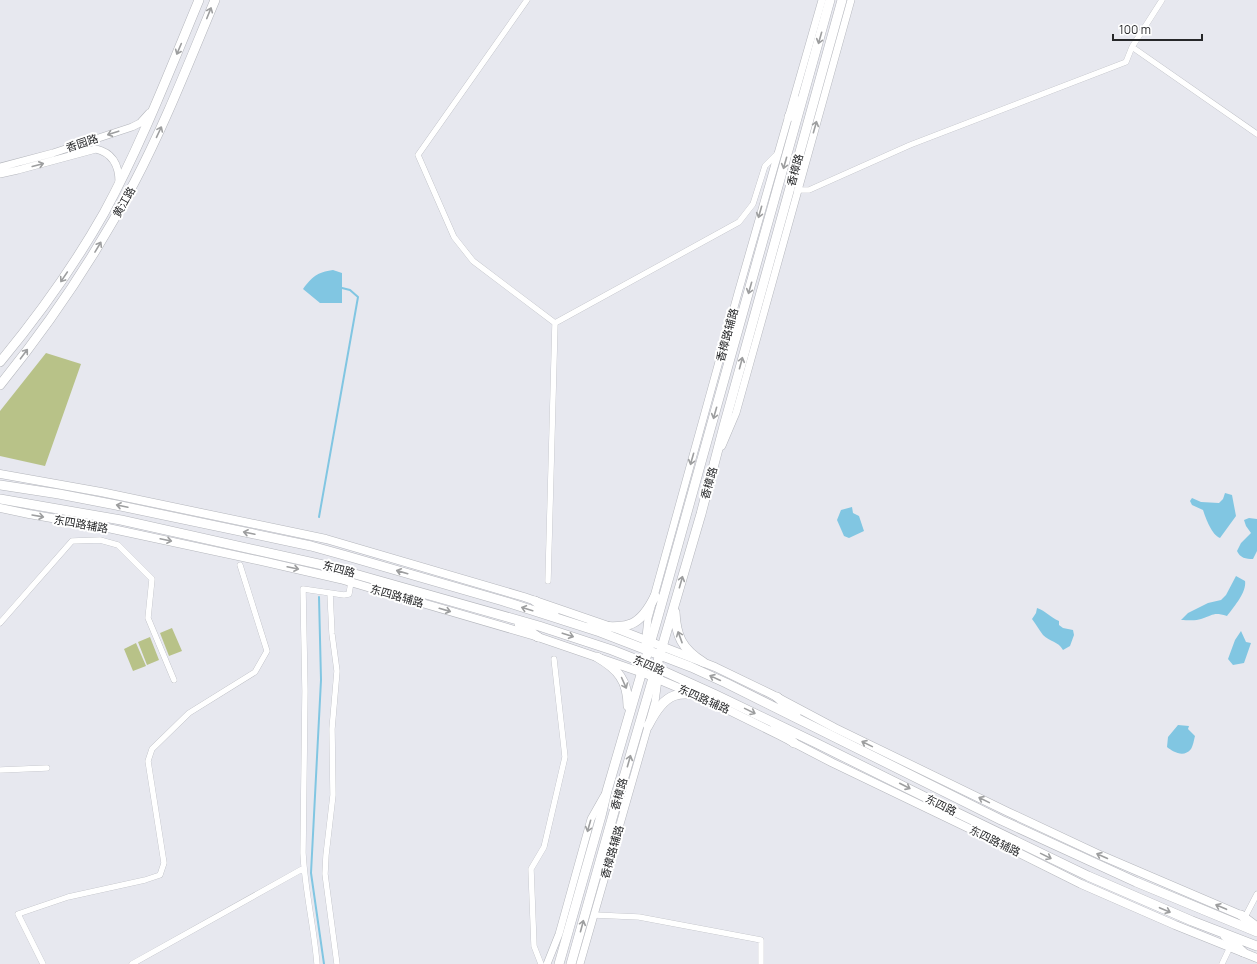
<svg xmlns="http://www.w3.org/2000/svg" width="1257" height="964" viewBox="0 0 1257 964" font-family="Manrope,'Noto Sans SC',sans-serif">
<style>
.green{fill:#b8c288}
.water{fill:#81c6e2}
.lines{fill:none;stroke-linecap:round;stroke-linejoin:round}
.stream{stroke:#81c6e2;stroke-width:2}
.minor-casing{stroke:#b4b6bc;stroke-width:6}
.tertiary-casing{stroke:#b4b6bc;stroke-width:8}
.secondary-casing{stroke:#b4b6bc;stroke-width:9}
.primary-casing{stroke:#b4b6bc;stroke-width:10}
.minor{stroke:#fff;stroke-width:5.5}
.tertiary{stroke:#fff;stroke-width:7}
.secondary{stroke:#fff;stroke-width:8}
.primary{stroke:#fff;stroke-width:9}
.oneway{stroke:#9d9e9f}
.labels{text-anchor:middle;stroke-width:4;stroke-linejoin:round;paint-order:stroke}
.street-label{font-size:11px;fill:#262729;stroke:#fff}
</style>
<rect width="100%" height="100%" fill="#e7e8ef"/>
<!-- green -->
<path class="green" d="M46 353 81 364 45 466 0 456V411Z
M172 628 182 651 169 656 160 633Z
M150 637 159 660 147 665 138 642Z
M136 643 146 666 133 671 124 649Z"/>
<!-- water -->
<path class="water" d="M333 270 342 273V303H320L303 289C312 277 317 272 333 270Z
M1225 493 1232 495 1236 516 1220 538C1212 535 1206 519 1203 510L1192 505 1190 501 1192 498 1201 502 1219 503 1223 499Z
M852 507 853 513 859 516 864 531 849 538 844 536 837 520 841 510Z
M1249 518 1257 519V551L1253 559C1246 559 1240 558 1237 551L1241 543 1251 533 1246 526 1244 520Z
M1236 576 1245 581C1247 592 1233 608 1227 616 1213 612 1214 615 1201 619 1196 621 1187 620 1181 620L1188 613 1208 603 1221 600 1226 595Z
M1037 608C1046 611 1050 617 1059 621V625L1063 628 1073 630 1074 635 1070 646 1063 650C1058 641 1050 642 1043 635 1039 630 1036 624 1032 619L1036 613Z
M1241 631 1246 642 1251 643 1244 663 1233 665 1228 659 1235 640Z
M1178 725 1189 726 1188 729 1195 736C1194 740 1193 746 1191 749 1184 758 1173 752 1167 747L1168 737Z"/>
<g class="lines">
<!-- stream -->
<path class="stream" d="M319 517 358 297 350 290 342 288
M319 597 321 680 311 873 324 964"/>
<defs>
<path id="minor" d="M527 0 418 155 454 237 473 261 555 323
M1132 47 1257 134
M797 190H809L910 145 1126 62 1132 47 1162 0
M555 323 739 222 753 204 765 166 779 152
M548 581 555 323
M330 593 332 634 337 671 332 729 333 795 326 855 325 874 337 964
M0 623 72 541 100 540 118 545 152 579 148 618 174 680
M0 770 47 768
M594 915 639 917 761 940V964
M1245 917 1257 894
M43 964 18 914 68 897 145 880 160 875 164 863 148 761 152 749 189 713 255 672 267 651 240 565
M132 964 304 868
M317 964C314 927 305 891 303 853L305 691 303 589 344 595 349 594 351 582
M541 964 534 946 531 869 544 847 565 757 554 659
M1222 964 1230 947"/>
<path id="tertiary" d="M0 167 53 153 132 127 140 123 149 113
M0 174 18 170 96 149C113 153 119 166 119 182
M722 446 736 413 851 0
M645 646 648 618 738 293 822 0
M547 964 559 934 591 819 604 796
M580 964 655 702 660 665"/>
<path id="secondary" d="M0 474 101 492 326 539 524 597 620 630 715 667 771 694 835 728 1008 812 1100 855 1245 917
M0 508 29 514 108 528 266 562 340 579 535 636 646 674 693 694
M706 699 779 735 833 763 989 838 1081 884 1175 925 1257 958"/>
<path id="primary" d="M789 117 798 101
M0 362C39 315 74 266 104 213 141 145 169 72 199 0
M0 385C51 322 96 255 134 183 165 124 189 62 215 0
M0 485 59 494 116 505 311 546 347 556 503 601 600 632 691 667 726 683 1001 820 1136 882 1257 932
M0 499 121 520 323 565 539 626 612 650 650 665 714 694 816 743 937 803 1088 876 1192 921 1257 946
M535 601 554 614
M675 612C676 636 682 649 703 662
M519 624 538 637
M591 626C625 627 638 631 655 596
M597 657C618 669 628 681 628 706
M777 697 796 714
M648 726C666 690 678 690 715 699
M775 727 794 743
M1241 915 1257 927
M1225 936 1243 952
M559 964 601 816 607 791 657 620 830 0
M571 964 619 794 701 514 724 426 842 0"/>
</defs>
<!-- minor casing -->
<use href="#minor" class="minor-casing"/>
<!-- tertiary casing -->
<use href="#tertiary" class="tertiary-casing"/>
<!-- secondary casing -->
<use href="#secondary" class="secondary-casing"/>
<!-- primary casing -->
<use href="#primary" class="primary-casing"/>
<!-- minor -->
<use href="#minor" class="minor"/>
<!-- tertiary -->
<use href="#tertiary" class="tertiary"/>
<!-- secondary -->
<use href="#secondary" class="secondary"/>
<!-- primary -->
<use href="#primary" class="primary"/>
</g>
<!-- one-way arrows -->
<defs><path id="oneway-shaft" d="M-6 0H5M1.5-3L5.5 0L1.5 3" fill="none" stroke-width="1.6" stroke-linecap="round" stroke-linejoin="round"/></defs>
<g class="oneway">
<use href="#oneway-shaft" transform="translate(209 13) rotate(-68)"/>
<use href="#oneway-shaft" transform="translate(820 38) rotate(106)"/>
<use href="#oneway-shaft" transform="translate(179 49) rotate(113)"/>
<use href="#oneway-shaft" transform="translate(815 127) rotate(-74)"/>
<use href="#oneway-shaft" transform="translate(159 132) rotate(-65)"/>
<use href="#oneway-shaft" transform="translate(113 133) rotate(162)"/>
<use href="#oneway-shaft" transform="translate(785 163) rotate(106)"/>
<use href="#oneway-shaft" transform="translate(38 165) rotate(-15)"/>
<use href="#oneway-shaft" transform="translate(760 212) rotate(106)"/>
<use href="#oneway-shaft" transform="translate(98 247) rotate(-59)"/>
<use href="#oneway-shaft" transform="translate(64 277) rotate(124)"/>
<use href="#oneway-shaft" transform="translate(750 288) rotate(106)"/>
<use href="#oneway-shaft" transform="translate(24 354) rotate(-53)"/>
<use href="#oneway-shaft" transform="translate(741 363) rotate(-75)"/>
<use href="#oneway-shaft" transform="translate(715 413) rotate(106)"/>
<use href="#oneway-shaft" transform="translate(692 459) rotate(106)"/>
<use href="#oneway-shaft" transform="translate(122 506) rotate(-168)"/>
<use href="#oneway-shaft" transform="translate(38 516) rotate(10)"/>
<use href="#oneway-shaft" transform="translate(249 533) rotate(-168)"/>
<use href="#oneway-shaft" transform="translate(166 540) rotate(12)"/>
<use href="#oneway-shaft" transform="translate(293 568) rotate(12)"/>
<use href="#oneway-shaft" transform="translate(402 572) rotate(-164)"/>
<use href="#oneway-shaft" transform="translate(681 582) rotate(-74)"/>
<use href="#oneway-shaft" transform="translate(527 609) rotate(-163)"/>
<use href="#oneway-shaft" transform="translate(445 610) rotate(16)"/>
<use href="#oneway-shaft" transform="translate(568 635) rotate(18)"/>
<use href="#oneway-shaft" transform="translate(680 637) rotate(-110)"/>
<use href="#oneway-shaft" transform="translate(715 678) rotate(-155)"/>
<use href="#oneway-shaft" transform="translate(624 683) rotate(66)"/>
<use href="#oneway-shaft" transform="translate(750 711) rotate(26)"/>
<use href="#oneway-shaft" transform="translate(867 744) rotate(-154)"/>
<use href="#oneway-shaft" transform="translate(629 761) rotate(-74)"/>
<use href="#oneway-shaft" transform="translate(905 786) rotate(27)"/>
<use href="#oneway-shaft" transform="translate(984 800) rotate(-154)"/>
<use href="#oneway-shaft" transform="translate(589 826) rotate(106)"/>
<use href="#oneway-shaft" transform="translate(1046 856) rotate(26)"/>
<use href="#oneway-shaft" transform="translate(1102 856) rotate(-156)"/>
<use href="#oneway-shaft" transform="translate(1221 907) rotate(-157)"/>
<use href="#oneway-shaft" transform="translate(1165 910) rotate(23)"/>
<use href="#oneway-shaft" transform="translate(582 926) rotate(-75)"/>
</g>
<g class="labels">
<!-- street labels -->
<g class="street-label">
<text transform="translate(82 143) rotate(-18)" y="4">香园路</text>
<text transform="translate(795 170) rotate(-75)" y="4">香樟路</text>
<text transform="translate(124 202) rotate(-61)" y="4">黄江路</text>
<text transform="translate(727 335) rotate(-75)" y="4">香樟路辅路</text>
<text transform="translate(709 483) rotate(-74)" y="4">香樟路</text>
<text transform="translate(81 524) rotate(10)" y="4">东四路辅路</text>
<text transform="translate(339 569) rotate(15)" y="4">东四路</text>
<text transform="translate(397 596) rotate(16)" y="4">东四路辅路</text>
<text transform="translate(649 665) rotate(23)" y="4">东四路</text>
<text transform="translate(704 699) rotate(24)" y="4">东四路辅路</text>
<text transform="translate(619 794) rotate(-74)" y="4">香樟路</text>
<text transform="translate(941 805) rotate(26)" y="4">东四路</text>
<text transform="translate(995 841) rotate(26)" y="4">东四路辅路</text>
<text transform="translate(612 852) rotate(-74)" y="4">香樟路辅路</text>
</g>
</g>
<!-- scale -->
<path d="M1113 34v6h89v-6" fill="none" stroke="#262729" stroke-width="2"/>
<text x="1119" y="34" font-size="12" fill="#262729" stroke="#ffffff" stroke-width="3" paint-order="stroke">100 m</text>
</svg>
